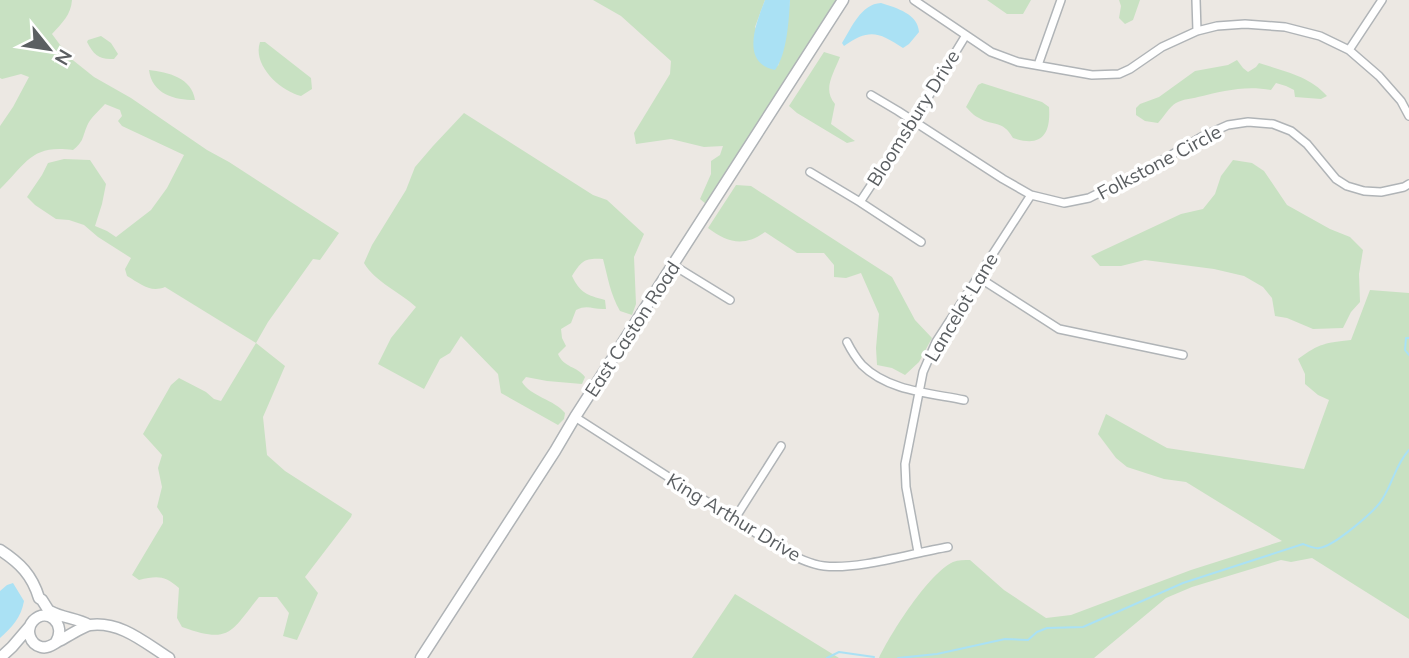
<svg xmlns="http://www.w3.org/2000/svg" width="1409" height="658" viewBox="0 0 1409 658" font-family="Mulish,sans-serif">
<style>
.green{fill:#c8e1c2}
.water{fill:#aae1f4}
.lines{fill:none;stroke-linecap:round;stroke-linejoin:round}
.stream{stroke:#aae1f4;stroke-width:2}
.street-casing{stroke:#b0b4b7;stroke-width:10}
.secondary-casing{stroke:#afb3b6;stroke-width:13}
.street{stroke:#fff;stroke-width:7}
.secondary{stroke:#fff;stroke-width:10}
.labels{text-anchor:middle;stroke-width:7;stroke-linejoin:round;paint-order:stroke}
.street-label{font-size:19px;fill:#5b5f62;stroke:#fff}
</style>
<rect width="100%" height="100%" fill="#ece8e3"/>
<!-- green -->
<path class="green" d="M0 0H72C71 15 62 23 52 34L69 57 94 77 131 98 207 150 229 162 339 233 320 260 313 259 268 322 256 343 285 366 263 417 267 455 285 471 352 514 351 517 305 577 318 593 297 640 283 636 289 613 277 597H259C230 633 230 644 182 627L177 618 179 588C164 575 157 576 139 580L132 575 163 523V516L157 507 162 487 158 468 162 455 143 434 171 385 179 378 206 392 214 399 221 401 256 343 165 287C150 293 141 284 127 276L125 269 131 258 98 237 84 225 69 220 56 219 35 205 27 197 42 175 48 163 64 159 90 160 106 184 102 204 95 226 107 231 116 237 151 210 167 188 184 155 122 126 118 121 122 116 120 110 105 104C100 110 90 118 87 126 82 138 84 141 73 150 31 144 26 164 0 189V126L13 107 29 77 21 74 2 79 0 78Z
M593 0H765L755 27 778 66 784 46 790 0H838C793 67 751 137 706 204L700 199 711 174V161L720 155 723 146 704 147 671 139 636 144 634 133 670 74 671 61 621 16Z
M987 0H1031L1023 14H1007Z
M1119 0H1140L1133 20 1125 24 1119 18 1121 6Z
M101 36 111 43 118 54 114 59C99 60 94 55 87 42L88 40Z
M260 42H265L311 78 312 89 301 96C280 91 252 65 260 42Z
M824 52 840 57C834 73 822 89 835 104L831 124 855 141 847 143 797 113 789 106Z
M1237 60 1243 68 1248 72 1256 67 1259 63C1283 71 1310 76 1327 96L1321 99 1295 97 1294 90 1286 86 1276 83 1271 90C1245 85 1223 91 1198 97 1191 99 1183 99 1176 103 1170 106 1163 118 1158 123L1145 121 1136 115V108L1140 104 1159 97 1195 71 1228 65Z
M149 70C168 72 192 78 195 100 174 100 152 94 149 70Z
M982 83 1042 102 1049 107C1051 134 1042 148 1013 138 1002 119 994 127 979 118 974 116 970 111 966 107L978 85Z
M464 113 593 195 607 200 644 234 634 257 636 304 632 315 620 311C610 293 608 278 603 259 585 258 582 260 572 276 580 293 587 295 605 300L606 309C593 310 588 304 576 310L571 323 561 329 562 338 566 346 558 354C564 368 577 366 585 377L582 384 547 381 526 377 522 382C530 396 555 400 565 413L564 419 558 425 501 393 498 374 461 336 450 353 440 359 424 389 378 364 391 338 416 307C400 292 375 282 364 263L372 245 406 190 415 167 433 146Z
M1233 160 1252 163 1264 171 1287 205 1330 229 1350 237 1363 250 1359 274 1360 302 1351 312 1343 328 1313 329 1287 318 1275 316 1272 298 1263 287 1244 276 1214 269 1145 260 1121 266H1100L1091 256 1181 214 1203 209 1215 194 1221 176Z
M736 185 751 186 892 277 915 320 932 338 919 362 905 375 892 368 877 365 876 348 879 314 861 273 846 278 834 277V265L824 253H797L765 232C744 247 728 243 708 228Z
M1370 290 1409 293V619L1312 558 1291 562 1281 560 1192 587 1166 598 1094 658H879C891 633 928 574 953 562 958 560 965 560 970 560L1004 590 1046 618 1071 615 1191 570 1282 541 1186 482 1164 479 1127 467 1116 458 1098 434 1106 414 1167 448 1304 469 1329 400 1318 395 1305 384V374L1298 359C1320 343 1325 343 1351 340Z
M735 594 839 658H692Z"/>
<!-- water -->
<path class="water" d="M765 0H790C789 19 787 55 775 70 739 63 757 21 765 0Z
M881 3C897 8 918 14 919 32L909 44 903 48C879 32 869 28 844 46L842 43C852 27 861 4 881 3Z
M13 583 24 601C21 618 12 627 0 638V591L7 585Z"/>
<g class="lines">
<!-- stream -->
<path class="stream" d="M1409 338H1406L1405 350 1409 355
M827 658 839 652 874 657
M898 658 937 654 1005 639 1028 640 1037 632 1047 628 1083 627 1183 583 1303 544C1308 546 1315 549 1319 548 1333 547 1377 510 1383 498 1393 482 1396 464 1409 450"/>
<defs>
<path id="street" d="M914 0 991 52 1018 62 1092 75 1119 74 1130 69 1162 47 1197 31 1217 26 1245 24 1285 27 1320 36 1349 50 1379 76 1401 101 1409 116
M1196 0 1197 31
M1349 50 1382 0
M1038 65 1061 0
M871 95 898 111 1003 179 1031 195 1064 203 1089 198 1151 167 1203 136 1228 125 1248 122 1273 124 1291 131 1307 144 1336 179 1347 186 1364 191 1381 192 1404 187 1409 184
M810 172 860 202 921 242
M860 202 913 122 966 35
M673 265 730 300
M978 277 1059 329 1183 355
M847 342C851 350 856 358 862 365 888 391 930 393 964 400
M575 417 779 548C793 556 808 564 824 566 859 570 912 553 948 547
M734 520 781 446
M918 552 906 487 905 464 923 372 936 342 1031 195"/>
<path id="secondary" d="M0 550C20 563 32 575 39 598L42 600 54 619
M50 611C62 618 77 618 89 625
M56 642C67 624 47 606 33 621 25 630 30 644 41 647 49 649 54 643 61 640 68 636 84 626 90 625 121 621 145 643 169 658
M0 658 12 647 30 626
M421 658 555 451 575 417 843 0"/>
</defs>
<!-- street casing -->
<use href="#street" class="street-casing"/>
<!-- secondary casing -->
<use href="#secondary" class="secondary-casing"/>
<!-- street -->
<use href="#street" class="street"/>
<!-- secondary -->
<use href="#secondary" class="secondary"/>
</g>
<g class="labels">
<!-- street labels -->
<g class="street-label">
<text transform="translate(913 118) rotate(-58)" y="7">Bloomsbury Drive</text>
<text transform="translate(1159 162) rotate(-28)" y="7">Folkstone Circle</text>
<text transform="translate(961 307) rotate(-59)" y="7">Lancelot Lane</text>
<text transform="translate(632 329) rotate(-57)" y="7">East Caston Road</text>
<text transform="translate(734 517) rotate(31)" y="7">King Arthur Drive</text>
</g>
</g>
<!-- north arrow -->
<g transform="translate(49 49) rotate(120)" stroke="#ffffff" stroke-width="5" paint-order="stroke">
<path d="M0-5L12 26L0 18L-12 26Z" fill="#5b5f62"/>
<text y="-10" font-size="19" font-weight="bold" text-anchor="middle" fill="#5b5f62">N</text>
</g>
</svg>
